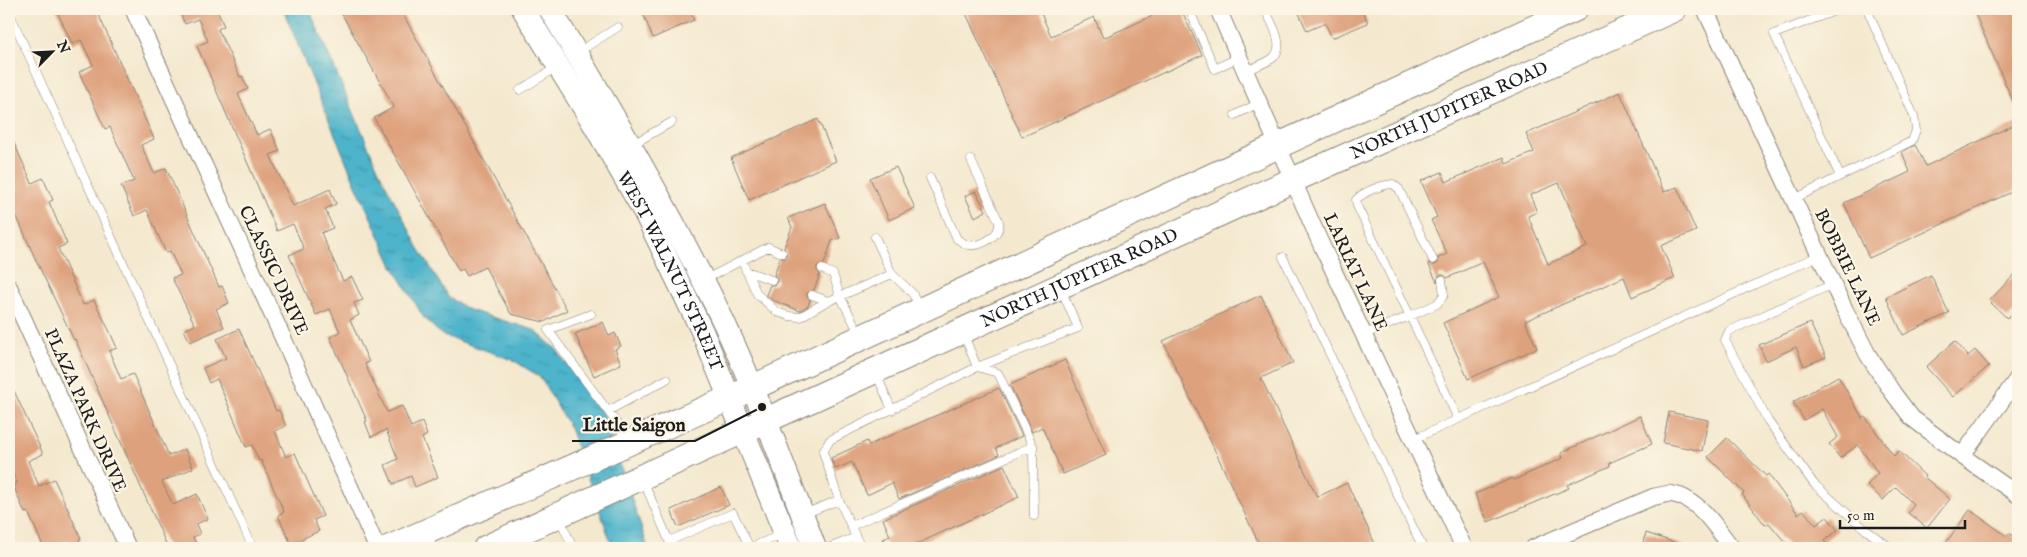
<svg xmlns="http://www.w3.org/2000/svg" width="2027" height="557" viewBox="0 0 2027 557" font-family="'IM FELL English',serif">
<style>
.water{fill:url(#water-ripples);stroke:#346874}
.building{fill:#dea17d;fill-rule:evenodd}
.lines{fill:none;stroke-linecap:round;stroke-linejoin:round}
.lane-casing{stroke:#888276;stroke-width:9}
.street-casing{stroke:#888276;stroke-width:18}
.secondary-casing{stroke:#888276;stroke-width:24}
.primary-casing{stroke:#888276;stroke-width:27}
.lane{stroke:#fff;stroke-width:8}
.street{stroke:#fff;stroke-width:16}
.secondary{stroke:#fff;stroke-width:22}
.primary{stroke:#fff;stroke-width:25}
.labels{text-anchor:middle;stroke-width:4.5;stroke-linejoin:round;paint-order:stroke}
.street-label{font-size:18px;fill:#1c1c1c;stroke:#fcf5e5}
.leader{fill:none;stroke:#1c1c1c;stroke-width:2}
.callout-dot{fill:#1c1c1c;stroke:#fcf5e5;stroke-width:2}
.callout-label{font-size:19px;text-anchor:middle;font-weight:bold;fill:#1c1c1c;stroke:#fcf5e5;stroke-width:4.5;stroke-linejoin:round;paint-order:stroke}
</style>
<defs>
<pattern id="water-ripples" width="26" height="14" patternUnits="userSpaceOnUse" patternTransform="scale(1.25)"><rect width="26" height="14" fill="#4db4cb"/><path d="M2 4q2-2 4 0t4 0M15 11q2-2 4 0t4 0" fill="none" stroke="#3f92a4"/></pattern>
</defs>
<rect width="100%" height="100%" fill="#fcf5e5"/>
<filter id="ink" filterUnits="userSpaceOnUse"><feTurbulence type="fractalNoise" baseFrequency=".02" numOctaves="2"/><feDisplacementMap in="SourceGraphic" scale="10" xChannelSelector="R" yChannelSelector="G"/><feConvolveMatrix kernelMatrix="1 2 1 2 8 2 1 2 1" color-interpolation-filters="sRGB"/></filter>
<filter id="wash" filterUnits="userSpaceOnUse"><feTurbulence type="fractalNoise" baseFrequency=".0096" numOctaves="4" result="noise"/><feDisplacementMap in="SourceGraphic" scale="20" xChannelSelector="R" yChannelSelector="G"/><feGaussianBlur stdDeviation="1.12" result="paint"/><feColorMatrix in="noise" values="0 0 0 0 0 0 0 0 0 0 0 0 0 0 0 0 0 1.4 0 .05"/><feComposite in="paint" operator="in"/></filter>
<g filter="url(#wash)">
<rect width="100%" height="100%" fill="#f4e9cf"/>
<!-- water -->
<path class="water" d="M283 9H309L379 171 417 245 448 297 469 310 534 330 556 349 604 415 648 548H613L570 428 540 377 513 360 442 335 424 318 393 266 355 183Z"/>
<g id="blocks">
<!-- building -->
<path class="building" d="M56 9H96L154 139 141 145 154 173 166 168 219 287 222 286 229 303 216 309 224 327 190 342 184 330 195 325 172 278 181 275 170 251 166 253 147 210 134 216 121 186 134 181 110 127 105 129 79 72 93 65 81 40 72 44Z
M178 9H220L217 10 224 26 218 29 240 77 242 76 248 89 238 94 257 135 270 129 280 151 270 155 293 206 330 189 336 204 325 209 333 228 321 233 343 281 352 277 363 300 354 303 359 315 350 320 369 362 365 364 387 412 402 406 411 427 422 422 427 435 422 438 438 477 415 487 411 476 393 484 385 465 398 459 386 430 371 437 365 422 367 421 330 337 340 332 330 309 316 315 289 255 304 249 293 224 277 231 197 46 208 41 198 19 185 24Z
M339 9H400L567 310 544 322 511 314 485 267 467 276 463 269 459 271 374 118 394 107Z
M641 9H689L694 20 653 38Z
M964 9H1039L1051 36 1094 17 1103 38 1168 9H1181L1202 55 1022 137Z
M1297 9H1362L1368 23 1332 38 1325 23 1307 31Z
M1973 9H2018V113Z
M1620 92 1664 192 1677 187 1696 231 1661 246 1675 278 1632 297 1624 277 1525 321 1537 348 1468 379 1443 323 1499 297 1483 262 1447 278 1444 275H1439L1437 282 1428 263 1435 265 1438 263V258L1447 254 1431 220 1437 217 1421 181 1442 172 1446 182 1504 157 1506 164 1534 152 1526 134ZM1559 183 1587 247 1548 264 1528 216 1537 212 1530 195Z
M818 119 836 161 749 200 731 158Z
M2018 123V189L1869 258 1844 203 1910 172 1902 152 1915 145 1926 166Z
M9 132 32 183 43 178 53 200 49 202 67 244 58 248 83 305 94 300 110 332 117 348 109 351 121 379 133 374 169 456 185 449 193 468 162 482 173 505 197 494 208 519 196 524 200 534 193 537 198 548H168L75 339 74 340 35 258 9 199Z
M896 167 915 208 889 220 870 178Z
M976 191 986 211 975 217 965 196Z
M825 203 840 238 832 241 824 264 817 266V270L820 274 814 290 807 293V296L810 300 808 306 800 311 772 300 766 295 770 285H774L777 282V278L774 275 780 258H785L787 255 784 248 792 227 788 218Z
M2018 271V307L2007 318 1989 301Z
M1931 275 1949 313 1903 335 1886 297Z
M1261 295 1293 363 1261 378 1317 497 1347 483 1377 548H1261L1163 341Z
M603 322 609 336 615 333 621 346 615 349 621 364 594 376 575 334Z
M1810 323 1826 357 1804 366 1796 347 1766 361 1759 345Z
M239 329 276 411 279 410 286 426 275 431 286 457 295 453 323 516 314 520 319 531 291 544 278 515 284 512 261 460 259 461 252 445 246 447 217 379 209 383 203 368 226 358 217 339Z
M1955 341 1968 356 1975 350 1989 366 1953 397 1926 367Z
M1065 360 1106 455 1063 474 1042 427 1032 432 1010 385Z
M1838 376 1863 419 1865 417 1894 456 1899 451 1925 476 1924 477 1950 499 1927 528 1908 513 1914 505 1896 487 1883 500 1867 485 1878 473 1858 445 1840 458 1829 444 1838 437 1822 409 1804 420 1793 402Z
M9 380 43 454 28 461 39 486 54 479 81 538 79 539 83 548H44L28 512 25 513 13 485 17 483 9 464Z
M999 388 1022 436 996 448 999 455 899 499 892 483 867 495 852 462 835 469 831 458 867 441 869 445Z
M1669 412 1708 420 1702 451 1663 443Z
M1640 416 1652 444 1609 463 1610 466 1567 485 1569 488 1488 522 1475 494 1513 478 1514 480 1563 458 1561 453Z
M1727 438 1766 476 1768 474 1798 514 1803 510 1816 525 1827 517 1838 530 1824 541 1830 548H1790L1769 523 1765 525 1742 494 1744 493 1708 457Z
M1004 465 1019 497 908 548H888L883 539 890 536 883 519Z
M721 487 729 505 678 527 671 510Z
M1970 510 2007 536 2009 533 2018 540V548H1942Z
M1646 533 1685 546V548H1641Z"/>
</g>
</g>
<g filter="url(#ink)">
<use href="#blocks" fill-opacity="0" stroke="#888276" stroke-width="1"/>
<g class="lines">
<defs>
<path id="lane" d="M1189 9 1215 69 1239 57
M9 12 253 548
M578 52 618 27
M1245 71C1254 67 1268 63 1274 57 1286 44 1270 21 1265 9
M520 90 557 67
M1235 115 1259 103
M633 144 672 122
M1840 176 1774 34 1840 9
M930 178 957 239C961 241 964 244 968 245 981 247 1001 236 999 222L971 160
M1794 199 1912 141 1916 130 1914 116 1867 9
M875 237 892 274 912 293 921 308
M1283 257 1423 548
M1433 260 1399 189 1393 184C1382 185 1364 191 1356 200L1357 206 1410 316 1437 304 1444 295 1442 280
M742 261 757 294 777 312 789 316 800 317 824 303 892 274
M822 269 833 274 840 296 860 335
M746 271 772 280
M706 279 768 247 782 253
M1833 284 1729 331 1725 340 1768 421 1814 484 1866 530 1891 548
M812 295 828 301
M591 314 548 330 613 418 628 441
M963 333 977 367 998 373 1033 446 1034 516
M1362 335 1410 316 1458 419
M876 373 892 410
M608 411 667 379
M1412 440 1820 255
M643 480 669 541 733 513 750 548 784 533
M804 514 839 500
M559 517 573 548
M851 526 1033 446
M427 534 433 548
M829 548 856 537
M861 548 839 500 823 452 830 440 977 367 1078 328 1061 289"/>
<path id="street" d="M133 9C214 189 298 367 377 548
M1218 9 1320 242 1464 548
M1705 9 1845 310 1868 355 1893 393 1912 418 1962 456 2018 495
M9 287 128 548
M1962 456 2018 378
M1533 548 1653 497C1659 496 1667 493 1672 494 1700 499 1716 528 1732 548"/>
<g id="secondary">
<path id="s1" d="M523 9 592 121 645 213 702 331 791 548"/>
<path d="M550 9C612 113 674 217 726 327 759 399 787 474 815 548"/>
</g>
<g id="primary">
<path d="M389 548 730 398 1575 9"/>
<path id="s2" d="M486 548 1293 180 1674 9"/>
</g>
</defs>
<!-- lane casing -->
<use href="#lane" class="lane-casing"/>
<!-- street casing -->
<use href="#street" class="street-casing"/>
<!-- secondary casing -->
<use href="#secondary" class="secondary-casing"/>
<!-- primary casing -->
<use href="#primary" class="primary-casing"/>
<!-- lane -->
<use href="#lane" class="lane"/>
<!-- street -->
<use href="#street" class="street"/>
<!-- secondary -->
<use href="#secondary" class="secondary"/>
<!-- primary -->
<use href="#primary" class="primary"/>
</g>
</g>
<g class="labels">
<!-- street labels -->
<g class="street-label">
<text dy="6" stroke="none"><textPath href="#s2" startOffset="1058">NORTH JUPITER ROAD</textPath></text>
<text transform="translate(1848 267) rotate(64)" y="6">BOBBIE LANE</text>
<text transform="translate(274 270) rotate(65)" y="6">CLASSIC DRIVE</text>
<text dy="6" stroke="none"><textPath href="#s1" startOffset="301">WEST WALNUT STREET</textPath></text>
<text transform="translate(1356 272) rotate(65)" y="6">LARIAT LANE</text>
<text dy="6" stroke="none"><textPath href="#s2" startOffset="652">NORTH JUPITER ROAD</textPath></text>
<text transform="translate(86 410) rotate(66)" y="6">PLAZA PARK DRIVE</text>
</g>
</g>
<!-- callouts -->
<path class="leader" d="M762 407L695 441H572"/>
<circle class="callout-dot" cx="762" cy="407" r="5"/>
<g class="callout-label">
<text x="634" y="431">Little Saigon</text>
</g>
<!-- margin -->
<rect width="2027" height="557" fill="none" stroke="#fcf5e5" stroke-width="30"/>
<!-- north arrow -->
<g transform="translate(52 52) rotate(66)" stroke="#fcf5e5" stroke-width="4" paint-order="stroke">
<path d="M0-4L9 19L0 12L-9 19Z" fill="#1c1c1c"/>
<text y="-8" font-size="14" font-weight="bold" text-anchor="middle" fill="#1c1c1c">N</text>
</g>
<!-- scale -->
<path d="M1840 520v8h125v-8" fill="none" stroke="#1c1c1c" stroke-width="2.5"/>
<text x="1847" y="520" font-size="15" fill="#1c1c1c" stroke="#fcf5e5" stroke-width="4" paint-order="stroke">50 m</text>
</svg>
